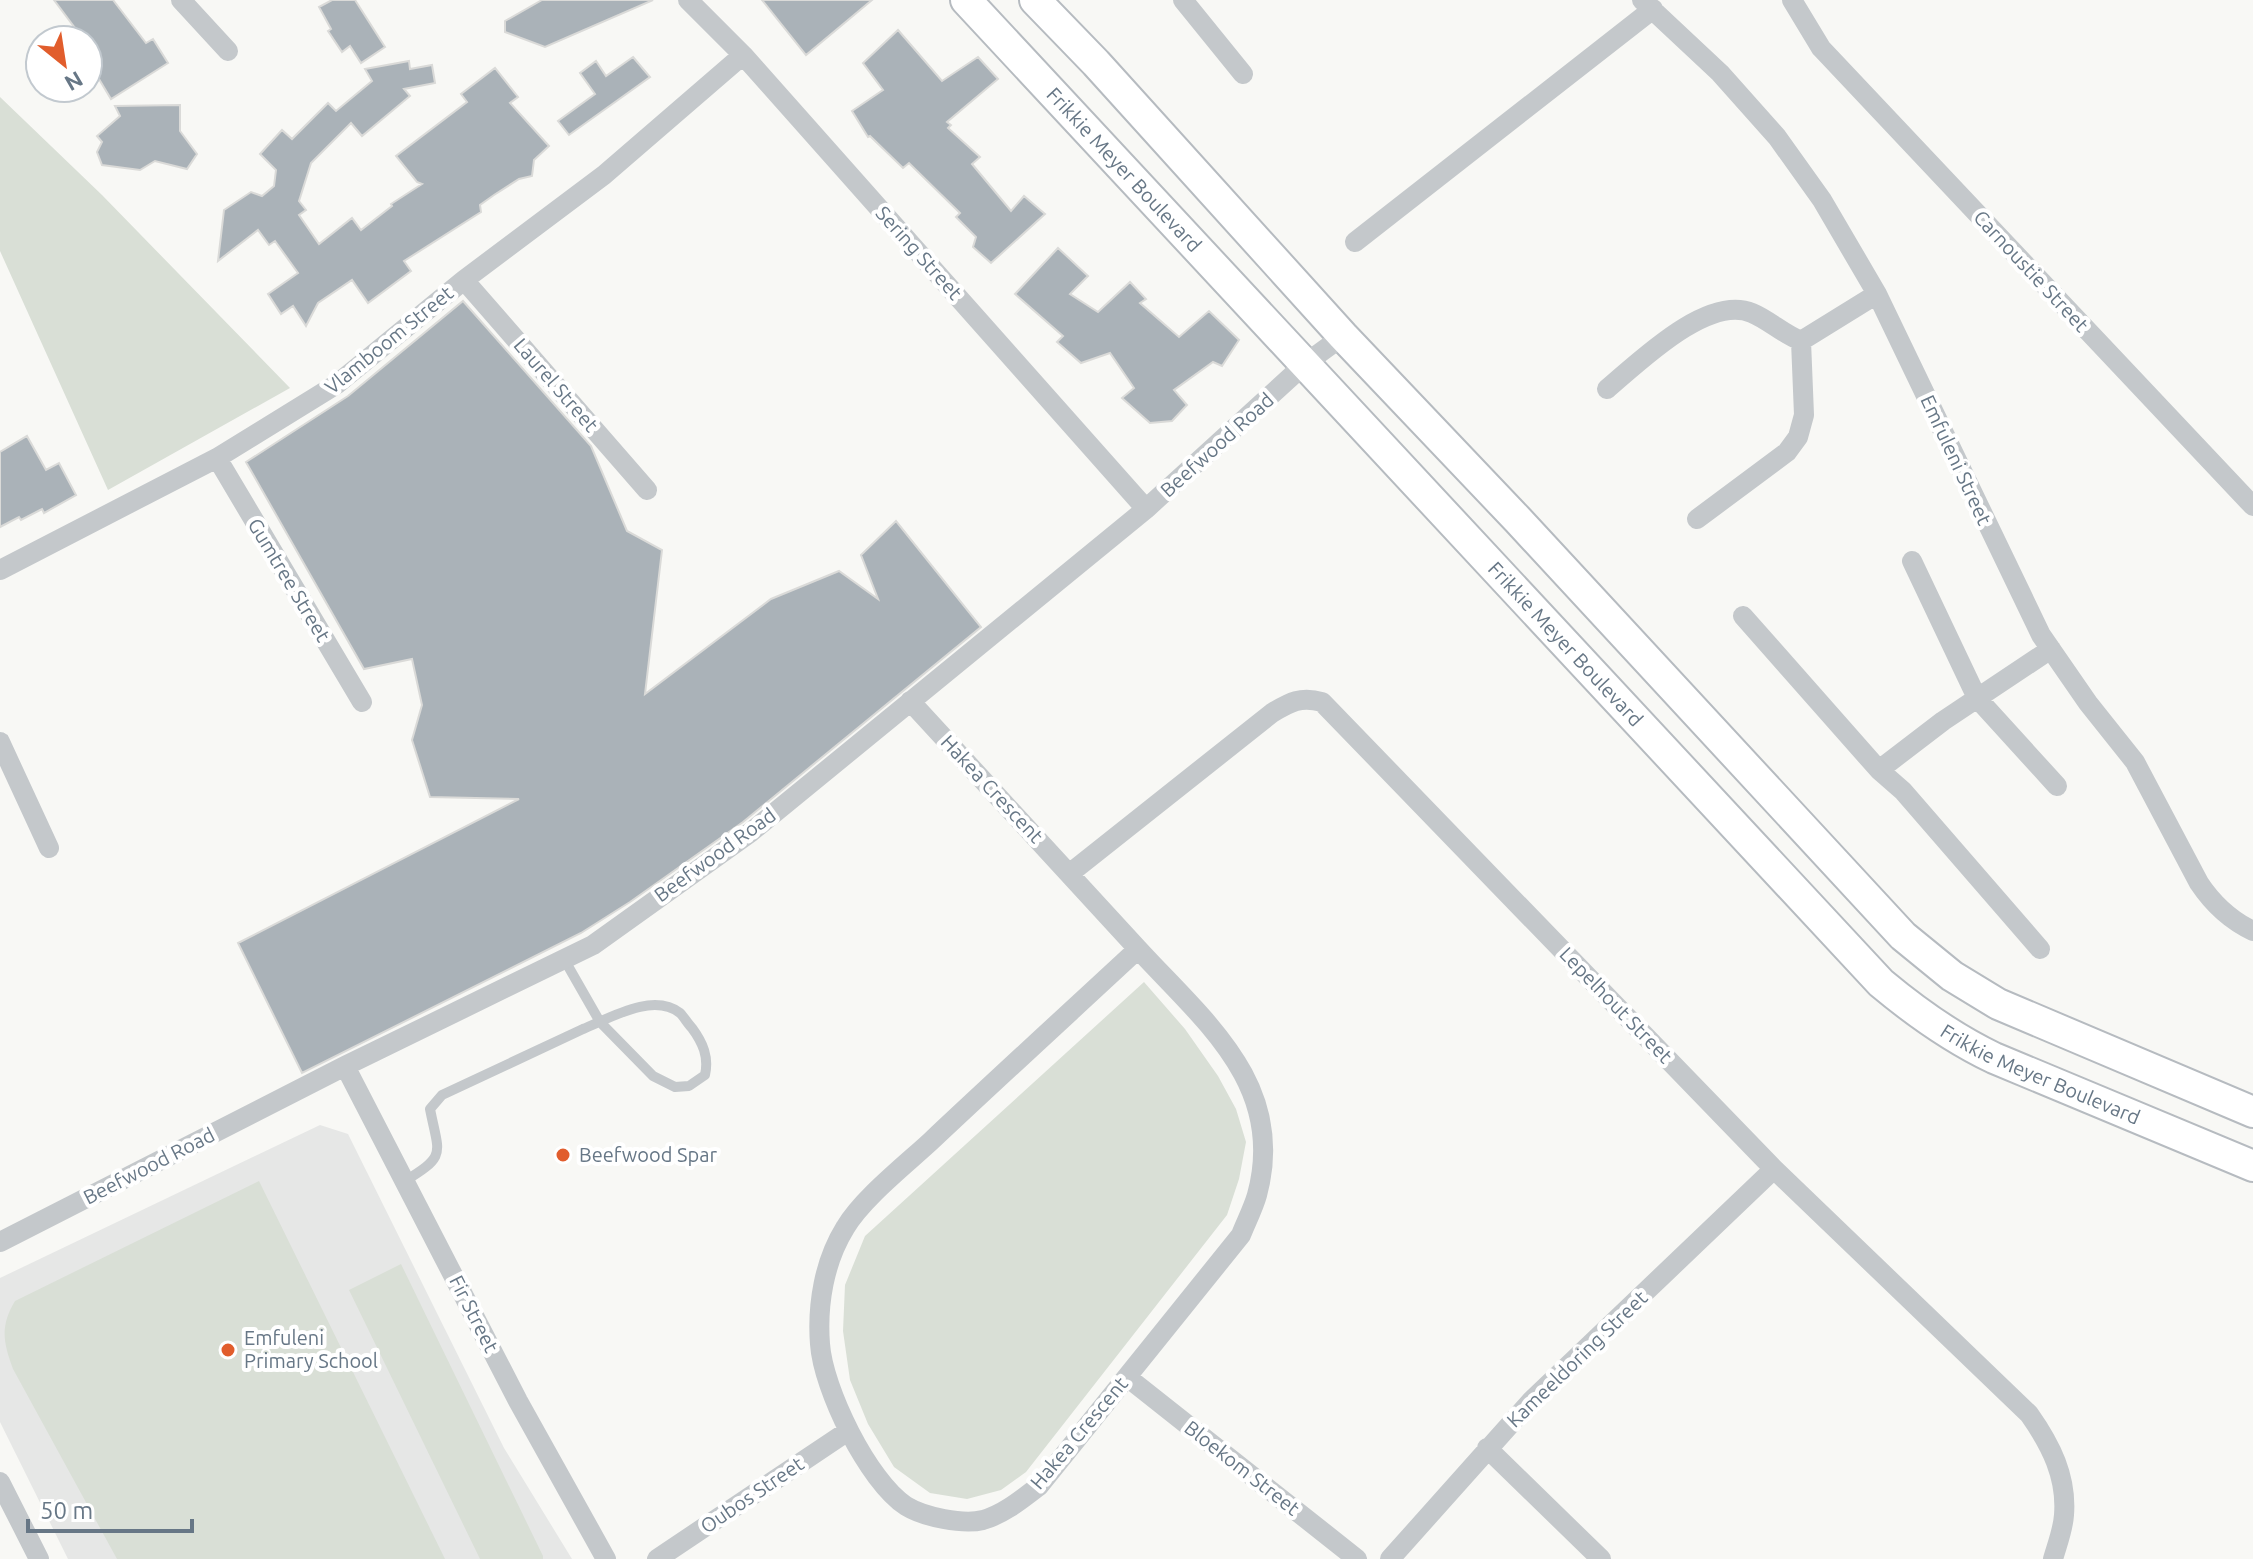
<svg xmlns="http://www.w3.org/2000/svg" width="2253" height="1559" viewBox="0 0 2253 1559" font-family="Ubuntu,sans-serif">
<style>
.built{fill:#e6e7e6}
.green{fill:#d9dfd6}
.building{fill:#aab2b8;stroke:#dadad8;stroke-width:2}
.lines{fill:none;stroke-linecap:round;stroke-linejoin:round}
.secondary-casing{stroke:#b6bbc0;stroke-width:34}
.lane{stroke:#c4c8cb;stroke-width:10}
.street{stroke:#c4c8cb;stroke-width:20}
.secondary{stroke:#fff;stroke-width:30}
.poi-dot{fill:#e15d2c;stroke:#fff;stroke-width:3}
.labels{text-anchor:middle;stroke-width:8;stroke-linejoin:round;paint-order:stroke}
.street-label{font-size:20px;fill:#677786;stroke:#fff}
.poi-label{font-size:20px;fill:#677786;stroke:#fff;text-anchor:start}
</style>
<rect width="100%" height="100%" fill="#f8f8f5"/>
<!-- built -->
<path class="built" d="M320 1125 348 1134 504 1448 572 1559H68L0 1422V1278Z"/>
<!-- green -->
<path class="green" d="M0 97 102 195 290 388 108 490 0 251Z
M1144 982 1185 1029 1218 1076 1236 1109 1246 1142 1239 1179 1227 1215 1026 1472 1001 1490 967 1499 930 1493 894 1467 868 1424 850 1380 843 1331 845 1285 865 1236Z
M259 1181 445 1559H117L13 1369C3 1342 0 1326 15 1301Z
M401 1264 543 1556V1559H480L349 1290Z"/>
<!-- building -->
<path class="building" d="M54 0H113L146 43 153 39 168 63 111 99 96 74 88 78V40H84Z
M332 0H355L385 47 361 63 350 46 342 52 328 31 331 29 319 7Z
M542 0H653L545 47 505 32V21Z
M762 0H872L806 55Z
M898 30 942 81 978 57 998 79 947 122 951 125 948 128 980 157 972 164 1011 211 1024 196 1045 214 991 263 973 247 976 237 956 217 960 213 909 163 903 168 870 136 868 137 852 111 883 90 863 63Z
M633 57 650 77 569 135 558 121 595 94 580 73 596 61 606 76Z
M409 61 410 69 432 65 435 83 404 89 410 96 362 136 351 123 311 163 299 201 306 210 299 215 319 244 352 218 361 230 392 206 391 204 422 184 417 182 396 156 467 102 461 94 495 68 518 97 510 103 549 146 534 160 532 176 519 179 494 195 480 205 481 212 404 261 411 271 368 303 352 280 318 303 306 326 293 306 281 314 268 294 298 273 275 241 269 245 258 230 218 261 224 210 251 192 262 196 274 186 276 170 260 154 282 130 292 139 328 103 336 111 372 81 365 69Z
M180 105V131L197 154 187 169 155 161 140 170 102 165 97 152 102 142 97 136 120 116 115 106Z
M1058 248 1088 276 1070 294 1098 312 1130 282 1146 299 1140 303 1179 337 1209 311 1239 340 1222 366 1213 362 1174 390 1187 405 1172 421 1150 423 1122 398 1134 388 1110 353 1081 363 1057 342 1063 336 1015 294Z
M463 301 591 446 627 531 662 550 645 694 771 599 839 571 878 599 861 555 896 521 981 627 743 822 630 902 581 933 302 1073 238 943 519 799 430 797 412 740 422 705 412 659 364 669 246 462 348 396Z
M27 436 46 470 59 463 76 495 44 513 42 509 21 520 19 517 0 527V452Z"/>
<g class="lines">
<defs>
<g id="secondary">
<path id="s1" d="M966 0 1881 983C1917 1013 1952 1038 1994 1058L2253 1166"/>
<path d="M1035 0 1096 63 1343 336 1518 520 1903 936 1952 976 1998 1004 2253 1112"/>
</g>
</defs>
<!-- secondary casing -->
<use href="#secondary" class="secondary-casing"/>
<!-- lane -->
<path class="lane" d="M405 1181C447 1155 439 1155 430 1109L442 1095 583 1029C610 1018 653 992 680 1013 684 1017 688 1024 692 1028 703 1043 709 1057 705 1075L689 1086 675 1087 653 1076 600 1022 564 959"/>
<!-- street -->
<path class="street" d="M181 0 228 51
M688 0 743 55 1146 509
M1183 0 1243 74
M1642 0 1720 73 1777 137 1822 200 1877 294 2041 635 2088 703 2135 762 2199 883C2213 904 2230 920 2253 931
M1792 0 1821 48 2253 506
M1355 242 1653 9
M464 280 647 490
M1607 389C1639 362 1708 294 1752 313 1769 320 1783 334 1801 341L1877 294
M217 458 362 702
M1697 519 1787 452 1798 437 1804 415 1801 341
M1912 561 1977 698 2057 786
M0 570 217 458 337 384 464 280 604 175 743 55
M1743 616 1879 770 1903 791 2040 949
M910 701 1138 949
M0 742 49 848
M1879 770 1943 721 2051 649
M1069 874 1272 713C1290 702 1301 696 1322 702L1774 1169 2029 1414C2051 1445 2067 1477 2064 1515 2063 1530 2057 1545 2053 1559
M1138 949C1204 1021 1287 1085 1257 1195 1253 1209 1246 1222 1241 1235L1039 1486C1022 1499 1004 1514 983 1520 963 1525 924 1517 906 1506 868 1481 823 1389 820 1344 817 1305 824 1262 845 1228 862 1199 905 1165 930 1142 999 1077 1069 1013 1138 949Z
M345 1066 518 1401 606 1559
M0 1242 345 1066 593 945 751 832 1146 509 1306 363 1343 336
M1127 1377 1357 1559
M1487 1448 1601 1559
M0 1482 39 1559
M657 1559 848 1431
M1390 1559 1532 1400 1774 1169"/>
<!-- secondary -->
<use href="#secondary" class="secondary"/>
</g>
<!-- markers -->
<g class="poi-dot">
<circle cx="563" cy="1155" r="8"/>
<circle cx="228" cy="1350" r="8"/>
</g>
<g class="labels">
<!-- street labels -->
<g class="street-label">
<text dy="7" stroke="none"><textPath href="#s1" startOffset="232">Frikkie Meyer Boulevard</textPath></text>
<text transform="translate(919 253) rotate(48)" y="7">Sering Street</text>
<text transform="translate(2031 271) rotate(47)" y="7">Carnoustie Street</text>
<text transform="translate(389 340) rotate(-39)" y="7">Vlamboom Street</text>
<text transform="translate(556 385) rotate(49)" y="7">Laurel Street</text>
<text transform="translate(1217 445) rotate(-42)" y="7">Beefwood Road</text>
<text transform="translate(1956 460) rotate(65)" y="7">Emfuleni Street</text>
<text transform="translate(289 580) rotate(59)" y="7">Gumtree Street</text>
<text dy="7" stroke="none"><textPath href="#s1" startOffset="880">Frikkie Meyer Boulevard</textPath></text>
<text transform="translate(992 789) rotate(47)" y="7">Hakea Crescent</text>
<text transform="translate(715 855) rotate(-36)" y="7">Beefwood Road</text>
<text transform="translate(1616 1005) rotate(46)" y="7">Lepelhout Street</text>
<text dy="7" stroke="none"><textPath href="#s1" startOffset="1528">Frikkie Meyer Boulevard</textPath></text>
<text transform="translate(149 1166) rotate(-27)" y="7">Beefwood Road</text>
<text transform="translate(474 1314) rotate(63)" y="7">Fir Street</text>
<text transform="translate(1577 1359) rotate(-44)" y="7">Kameeldoring Street</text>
<text transform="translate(1079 1433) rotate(-50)" y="7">Hakea Crescent</text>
<text transform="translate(1242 1468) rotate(38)" y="7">Bloekom Street</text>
<text transform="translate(752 1495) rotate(-34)" y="7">Oubos Street</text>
</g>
<!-- poi labels -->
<g class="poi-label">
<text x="579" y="1162">Beefwood Spar</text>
<text x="244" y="1345">Emfuleni<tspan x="244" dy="23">Primary School</tspan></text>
</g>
</g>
<!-- north arrow -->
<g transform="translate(64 64) rotate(150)"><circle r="38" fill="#ffffff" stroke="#c2c9cf" stroke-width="2"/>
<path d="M0-6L14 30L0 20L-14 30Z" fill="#e15d2c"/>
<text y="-12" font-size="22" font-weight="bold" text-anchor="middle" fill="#677786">N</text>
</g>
<!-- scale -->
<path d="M28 1519v12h164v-12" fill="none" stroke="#677786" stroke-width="4"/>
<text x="40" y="1519" font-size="24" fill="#677786" stroke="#ffffff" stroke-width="6" paint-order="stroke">50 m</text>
</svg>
